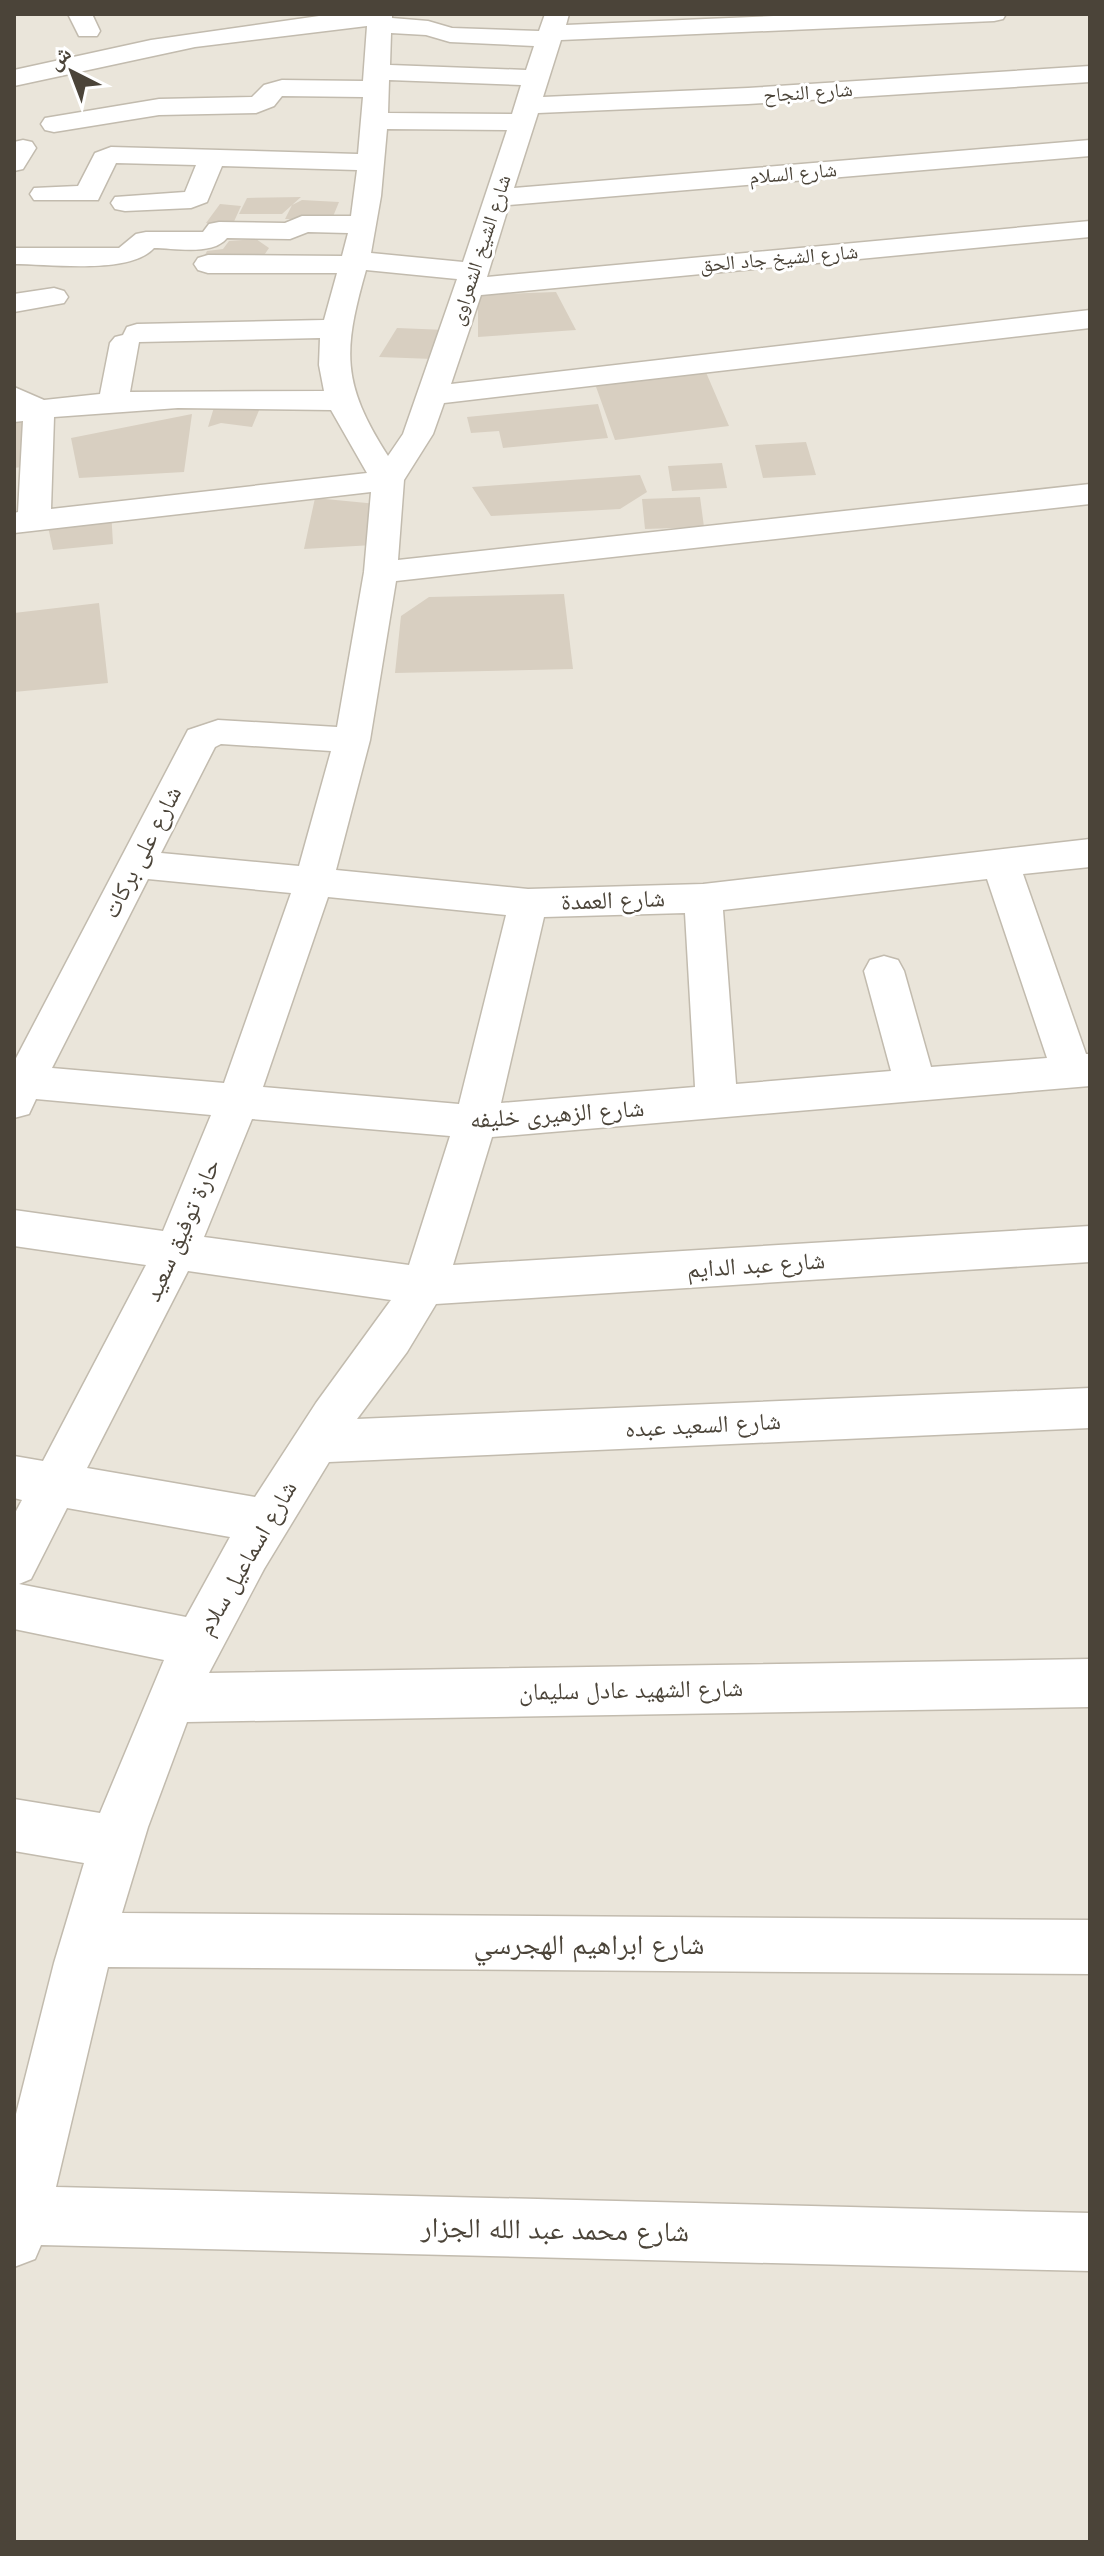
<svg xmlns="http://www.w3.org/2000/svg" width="1104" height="2556" viewBox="0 0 1104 2556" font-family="Helvetica,'Noto Naskh Arabic',sans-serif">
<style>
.residential{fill:#eae5da}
.building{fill:#d8cfc1}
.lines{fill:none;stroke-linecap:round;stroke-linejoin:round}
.minor-casing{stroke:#c2bbae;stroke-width:3}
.minor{fill:#fff;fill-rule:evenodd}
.labels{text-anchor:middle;stroke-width:6;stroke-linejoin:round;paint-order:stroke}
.far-street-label{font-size:20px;fill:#4b4439;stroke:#fff}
.street-label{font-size:24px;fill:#4b4439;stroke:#fff}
.near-street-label{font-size:28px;fill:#4b4439;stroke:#fff}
</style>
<rect width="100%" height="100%" fill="#f6f3ec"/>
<!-- residential -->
<path class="residential" d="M14 14H1090V2542H14Z"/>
<!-- building -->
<path class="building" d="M301 197 282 214H239L247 198Z
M302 200 339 202 332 219H285L292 205Z
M220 204 241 206 232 226 206 223Z
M256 239 269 248 254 270H197L207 251 223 249 229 241Z
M556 292 576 330 478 337V295Z
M397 328 446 330 433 359 379 357Z
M705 370 729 426 615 440 595 384Z
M215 404 260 408 252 427 221 423 208 427Z
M598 404 608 438 503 448 499 431 471 433 467 417Z
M192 414 184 472 79 478 71 438Z
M25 421 30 466 14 468V422Z
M806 442 816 475 763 478 755 445Z
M722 463 727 488 672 491 668 466Z
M640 475 647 492 620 509 491 516 472 487Z
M700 497 704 527 645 529 642 499Z
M315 498 377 504 373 545 304 549Z
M111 510 113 544 53 550 47 522Z
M564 594 573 669 395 673 401 616 429 597Z
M99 603 108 683 14 692V613Z"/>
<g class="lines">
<defs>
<path id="minor" d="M68 14H92L100 31 97 36H79Z
M333 14H392V18L428 21 452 28 539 31 545 14H569L566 25 821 14H1006L1003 19 994 21 561 40 543 97 748 88 1090 66V82L748 104 538 113 514 188 1090 140V156L509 205 487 277 1090 221V237L481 295 451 384 1090 310V328L444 403 433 434 404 480 398 560 1090 484V504L396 581 370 740 336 870 528 889 703 884 1090 839V867L1023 874 1086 1054H1090V1086L492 1137 453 1265 1090 1226V1262L436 1304 407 1352 357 1419 1090 1388V1428L329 1462 264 1569 209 1673 1090 1659V1707L187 1722 148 1827 122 1913 1090 1920V1974L108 1967 56 2187 1090 2213V2271L41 2245 35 2259 14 2267V2122L54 1963 84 1863 14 1851V1799L100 1813 164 1660 14 1629V1515L22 1500 14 1498V1456L43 1461 146 1265 14 1246V1210L163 1231 211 1115 36 1099 29 1114 14 1118V1062L188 730 218 720 337 727 364 572 371 492 14 533V513L18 512 23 421 14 422V387L44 400 100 394 110 343 115 337 123 335 127 327 137 324 324 320 337 273H208L198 270 194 264 198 258 208 255 342 256 348 233 308 232 290 239 227 238C213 256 174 248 154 248 130 275 50 264 14 264V248H119L136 234 146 232H203L209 224 219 222 285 223 302 216H351L357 170 222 166 207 202 191 208 125 211 115 209 111 203 115 197 185 192 196 165 116 163 98 200H34L30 194 34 188 78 186 95 153 111 147 358 154 363 97 282 96 274 106 256 113 159 115 54 132 45 130 41 124 45 118 159 99 252 97 264 85 282 80 363 81 367 26 195 47 14 86V70L151 40ZM391 33 426 35 450 42 534 46 526 70 390 65ZM389 80 521 85 512 114 388 113ZM387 129 507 130 463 262 371 253 381 196ZM366 270 457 279 403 434 388 456C341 383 343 351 366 270ZM320 338 319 365 324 391 130 392 139 342ZM178 408 331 410 367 473 51 509 54 417ZM221 744 331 751 299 866 161 853 215 747ZM148 879 291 893 224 1083 52 1068ZM987 879 1047 1058 931 1067 904 971 898 960 884 956 870 960 864 971 891 1071 736 1084 723 910ZM328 897 506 915 459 1104 263 1087ZM685 913 695 1087 501 1103 544 917ZM252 1119 450 1136 409 1265 204 1237ZM188 1271 391 1300 316 1403 255 1497 87 1468ZM67 1508 230 1537 186 1617 19 1584 31 1579Z
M23 140 32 142 36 148 23 169 14 171V142Z
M54 288 64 291 68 297 64 303 14 312V294Z"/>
</defs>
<!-- minor casing -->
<use href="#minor" class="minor-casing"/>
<!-- minor -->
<use href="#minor" class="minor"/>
</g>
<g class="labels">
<!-- far-street labels -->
<g class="far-street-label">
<text transform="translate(808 92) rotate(-4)" y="7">شارع النجاح</text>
<text transform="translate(793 173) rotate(-5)" y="7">شارع السلام</text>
<text transform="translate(480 250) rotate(-72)" y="7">شارع الشيخ الشعراوى</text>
<text transform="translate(779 258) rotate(-5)" y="7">شارع الشيخ جاد الحق</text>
</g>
<!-- street labels -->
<g class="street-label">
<text transform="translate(142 852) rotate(-63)" y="8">شارع على بركات</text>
<text transform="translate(613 900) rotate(-2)" y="8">شارع العمدة</text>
<text transform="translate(557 1114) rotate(-4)" y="8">شارع الزهيرى خليفه</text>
<text transform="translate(182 1230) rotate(-66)" y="8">حارة توفيق سعيد</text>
<text transform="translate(756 1265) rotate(-4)" y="8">شارع عبد الدايم</text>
<text transform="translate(703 1425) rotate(-3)" y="8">شارع السعيد عبده</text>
<text transform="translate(247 1558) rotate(-60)" y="8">شارع اسماعيل سلام</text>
<text transform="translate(631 1690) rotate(-1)" y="8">شارع الشهيد عادل سليمان</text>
</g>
<!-- near-street labels -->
<g class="near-street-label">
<text x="589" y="1954">شارع ابراهيم الهجرسي</text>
<text transform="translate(555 2229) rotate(1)" y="10">شارع محمد عبد الله الجزار</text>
</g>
</g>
<!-- border -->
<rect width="1104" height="2556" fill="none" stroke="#4b4439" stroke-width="32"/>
<!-- north arrow -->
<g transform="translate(72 72) rotate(318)" stroke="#ffffff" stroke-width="6" paint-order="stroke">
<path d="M0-6L14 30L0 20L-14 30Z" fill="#4b4439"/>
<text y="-12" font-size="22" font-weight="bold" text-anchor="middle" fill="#4b4439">ش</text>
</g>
</svg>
